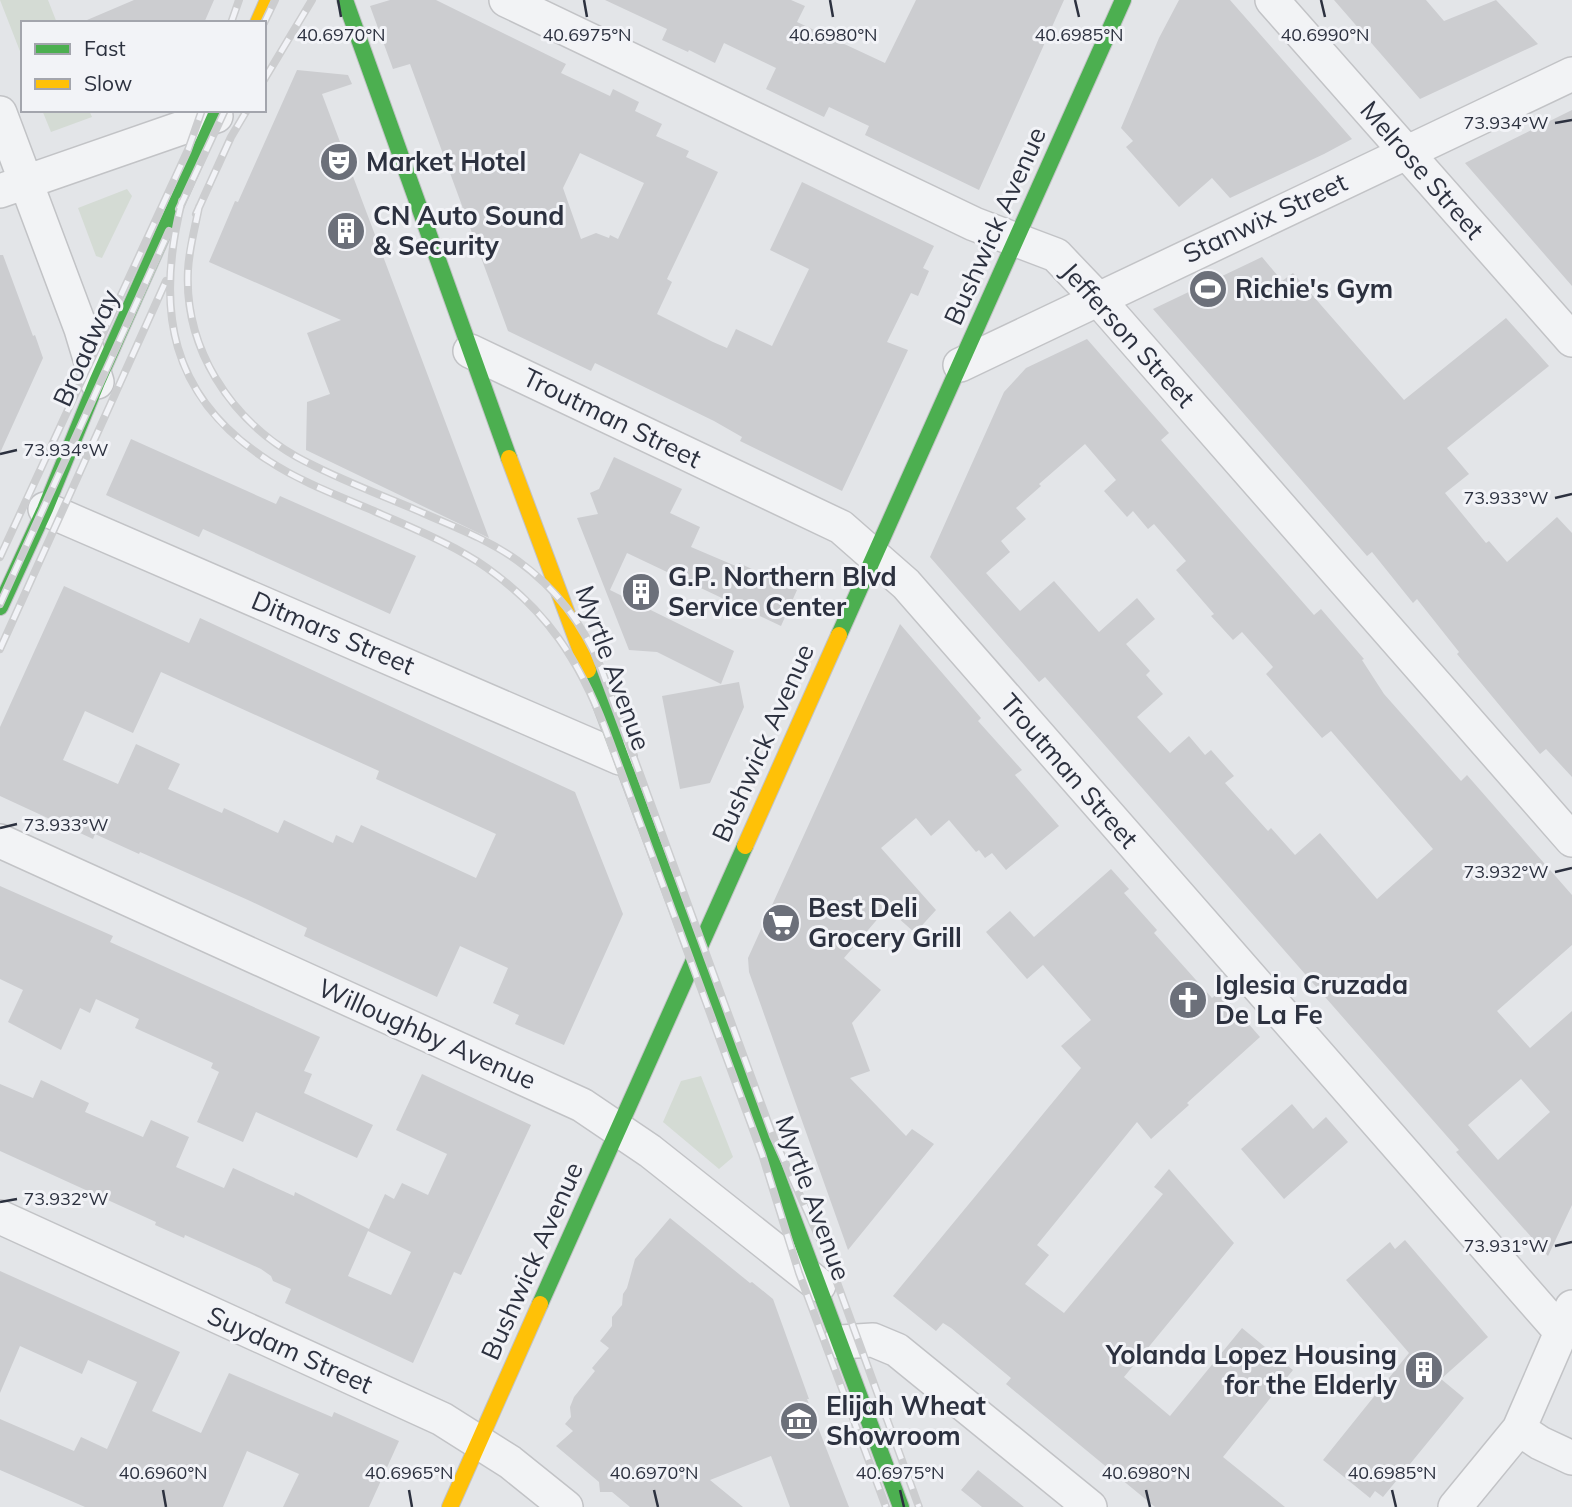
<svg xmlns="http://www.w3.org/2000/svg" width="1572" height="1507" viewBox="0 0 1572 1507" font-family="Mulish,sans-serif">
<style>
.green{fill:#d4dbd4}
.building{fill:#cccdd0;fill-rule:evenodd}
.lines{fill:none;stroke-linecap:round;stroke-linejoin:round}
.street-casing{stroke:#c2c3c6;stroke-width:36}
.fast-casing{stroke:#c2c3c6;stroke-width:18}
.slow-casing{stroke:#c2c3c6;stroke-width:18}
.street{stroke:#f2f3f5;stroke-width:33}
.fast{stroke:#4caf50;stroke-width:16}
.slow{stroke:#ffc107;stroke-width:16}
.rail-casing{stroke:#cccdcf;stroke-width:8}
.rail{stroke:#f2f3f7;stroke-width:5;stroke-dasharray:16;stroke-linecap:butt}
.ticks{fill:none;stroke:#2c313f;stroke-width:2.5}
.labels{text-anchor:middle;stroke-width:6;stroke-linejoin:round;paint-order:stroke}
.poi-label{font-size:26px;font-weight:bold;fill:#2c313f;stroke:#f2f3f7;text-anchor:start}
.street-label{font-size:26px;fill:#2c313f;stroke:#f2f3f7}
.ticks-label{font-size:18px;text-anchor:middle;fill:#2c313f;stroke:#f2f3f7;stroke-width:6;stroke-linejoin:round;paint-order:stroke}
</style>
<rect width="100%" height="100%" fill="#e3e5e8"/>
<!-- green -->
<path class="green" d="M0 0H48L57 23H23V59Z
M42 110H89L92 117 51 132Z
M127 189 132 196 102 258 96 256 78 208Z
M701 1076 733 1157 719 1169 663 1122 681 1081Z"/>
<!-- building -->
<path class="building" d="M134 0H214L204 23H80Z
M390 0H436L566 64 561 73 610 96 613 89 639 102 635 111 662 124 656 136 689 151 686 157 718 172 667 279 672 282 657 314 713 342 727 348 736 329 772 346 809 269 770 250 802 182 934 246 923 268 929 271 918 296 911 293 887 342 908 350 842 491 740 441 742 437 714 421 595 363 591 371 508 331 410 64 393 69 370 6ZM580 153 644 183 618 239 610 235 609 238 596 233 581 239 563 188Z
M605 0H791L805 6 797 22 885 63 916 0H1064L979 190 865 135 869 126 829 107 824 117 766 89 776 68 724 43 715 63 689 50 688 52 662 40 667 29Z
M1179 0H1230L1352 139 1324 154 1230 198 1212 178 1179 207 1126 147 1133 141 1121 128 1159 38Z
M1334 0H1426L1444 21 1496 0 1538 44 1420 99Z
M297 70 348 75 352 84 322 94 489 538 306 450 307 402 330 394 307 333 341 320 209 262 235 201 238 202Z
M1572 110V286L1465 163Z
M0 255H3L33 336 35 335 43 358 0 453Z
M1262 257 1282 281 1293 273 1404 400 1506 318 1549 366 1447 448 1469 474 1445 493 1486 543 1489 541 1507 562 1557 517 1572 533V777L1546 749 1540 754 1457 654 1459 652 1417 599 1413 603 1372 552 1367 556 1153 309Z
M1087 339 1169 433 1161 440 1314 615 1321 609 1364 659 1362 660 1384 694 1461 781 1467 775 1572 895V945L1497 1011 1530 1048 1572 1011V1205L1548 1256 1456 1152 1459 1150 1045 677 1039 682 930 557 1004 392 1026 368ZM1085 444 1116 480 1104 491 1127 517 1133 511 1148 529 1154 524 1186 561 1176 570 1214 614 1211 616 1233 640 1242 632 1273 667 1266 674 1322 738 1331 731 1433 849 1377 899 1320 833 1295 855 1271 828 1268 831 1225 783 1234 776 1211 750 1205 755 1189 736 1170 753 1137 717 1163 694 1146 675 1150 671 1126 644 1155 619 1137 598 1099 632 1054 581 1020 611 986 573 1010 552 1001 541 1026 519 1016 508 1041 486 1039 484ZM1521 1079 1550 1112 1498 1160 1468 1125Z
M131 439 276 504 280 496 416 556 390 614 203 529 199 537 106 495Z
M614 457 682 489 670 513 700 527 691 547 738 567 739 563 797 590 781 626 627 553 610 590 734 651 721 684 657 652 629 650 577 518 598 514 590 493 599 489Z
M64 586 189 643 200 618 575 792 623 914 564 1045 515 1024 519 1015 493 1003 508 968 460 946 437 997 304 936 307 928 248 900 140 852 139 854 95 834 93 839 0 796V727ZM161 672 379 771 376 779 496 834 476 878 361 825 353 843 336 835 333 843 284 820 278 833 224 808 222 813 168 789 180 764 136 744 118 784 63 760 85 711 133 733Z
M900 624 981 718 978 721 1022 770 1015 775 1059 826 1006 870 992 853 985 858 979 850 976 852 949 820 931 836 916 818 881 848 936 910 915 933 887 908 844 958 881 990 852 1023 870 1071 850 1078 906 1136 912 1129 934 1144 848 1250 749 972 748 958Z
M739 682 744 707 710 783 680 789 662 696Z
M1111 869 1129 889 1124 893 1157 930 1154 933 1212 998 1220 991 1260 1037 1187 1103 1189 1105 1151 1139 1137 1122 1037 1245 1049 1255 1025 1284 1064 1313 1163 1194 1154 1187 1169 1169 1234 1243 1124 1377 1170 1416 1242 1328 1293 1370 1223 1457 1285 1507H1155L1006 1384 1011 1378 951 1328 943 1323 936 1331 893 1296 1081 1068 1061 1046 1091 1020 1043 965 1027 979 986 932 1010 911 1034 937Z
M0 886 113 936 110 942 320 1037 304 1071 312 1074 304 1093 373 1125 357 1158 256 1112 243 1142 197 1122 219 1072 211 1068 213 1063 135 1028 139 1019 96 999 90 1013 80 1008 61 1050 8 1022 23 990 0 979Z
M422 1074 531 1125 461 1275 454 1272 413 1363 285 1303 291 1289 273 1281 271 1276 261 1269 185 1235 184 1238 155 1225 156 1222 0 1151V1084L33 1098 41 1080 89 1103 85 1112 143 1137 151 1120 189 1137 176 1167 224 1188 233 1168 294 1196 295 1192 369 1229 385 1194 394 1199 402 1183 428 1195 447 1154 396 1130ZM368 1231 411 1252 391 1295 348 1276Z
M1292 1104 1313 1129 1326 1117 1348 1142 1284 1199 1241 1149Z
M670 1218 750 1283 752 1282 773 1299 809 1399H807L849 1507H790L771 1456 710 1480 743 1507H630L612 1492H600L599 1482 556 1446 573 1431 565 1424 571 1417 570 1407 574 1397 595 1371 592 1368 609 1348 600 1341 612 1326V1317L622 1305 623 1294 627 1288 635 1259Z
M1405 1240 1488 1337 1441 1379 1464 1398 1383 1497 1375 1491 1370 1498 1323 1460 1409 1353 1346 1280 1390 1242 1395 1249Z
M0 1271 180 1352 152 1411 201 1433 229 1373 332 1417 334 1412 399 1441 369 1507H283L299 1474 247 1451 223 1507H85L0 1470V1419L74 1451 81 1437 107 1449 137 1382 88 1360 82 1374 20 1346 0 1393Z
M978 1470 1024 1507H982L961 1490Z"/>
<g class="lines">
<defs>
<path id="street" d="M506 0 974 224 1056 255 1097 298 1572 840
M1272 0 1572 340
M0 113 81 329 97 382
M0 191 216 116
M470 351 841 527 906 584 1560 1331
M960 365 1572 74
M45 509 620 758
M0 841 582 1105 650 1151 819 1285
M0 1217 442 1419 510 1462 566 1507
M840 1342 873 1340 897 1350 1090 1507
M1519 1429 1540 1443 1572 1458
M1455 1507 1519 1429 1572 1307"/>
<path id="fast" d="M345 0 509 458
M0 607 45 509 97 382 218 110
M839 635 1123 0
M588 670 901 1507
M540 1304 745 846"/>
<path id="slow" d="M258 23 268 0
M509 458 588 670
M745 846 839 635
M450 1507 540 1304"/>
</defs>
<!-- street casing -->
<use href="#street" class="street-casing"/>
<!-- fast casing -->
<use href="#fast" class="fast-casing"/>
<!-- slow casing -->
<use href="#slow" class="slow-casing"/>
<!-- street -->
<use href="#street" class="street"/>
<!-- fast -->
<use href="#fast" class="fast"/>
<!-- slow -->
<use href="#slow" class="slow"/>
<defs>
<path id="rail" d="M231 23 239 0
M264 23 275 0
M264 80 312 0
M182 201C155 309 169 397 269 461 301 482 339 496 374 511 412 528 453 544 487 568 547 611 579 660 605 728L762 1154 799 1273 886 1507
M199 207C195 228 189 249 188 270 184 348 230 419 297 457 337 479 382 495 423 513 455 527 489 540 518 561 557 589 583 624 601 668L773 1136 827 1255 919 1507
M179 209 225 110
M196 214 231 137 247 110
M0 557 188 150 202 110
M0 604 169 231
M0 649 166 281"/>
</defs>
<!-- rail casing -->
<use href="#rail" class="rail-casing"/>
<!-- rail -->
<use href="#rail" class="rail"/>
</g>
<!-- ticks -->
<path class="ticks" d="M338 0 341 17M584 0 587 17M830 0 833 17M1075 0 1079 17M1321 0 1325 17M1555 123 1572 120M0 454 17 450M1555 498 1572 494M0 828 17 824M1555 872 1572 868M0 1202 17 1199M1555 1246 1572 1242M163 1490 166 1507M409 1490 412 1507M654 1490 658 1507M900 1490 904 1507M1146 1490 1150 1507M1392 1490 1396 1507"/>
<!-- icons -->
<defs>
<symbol id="theatre-disc" viewBox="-11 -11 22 22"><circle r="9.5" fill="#6c707a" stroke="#f2f3f7"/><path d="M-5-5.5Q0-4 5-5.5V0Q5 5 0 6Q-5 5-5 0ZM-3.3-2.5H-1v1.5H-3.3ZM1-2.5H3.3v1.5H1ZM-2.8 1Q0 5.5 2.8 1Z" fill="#fff"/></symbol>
<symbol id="building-disc" viewBox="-11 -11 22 22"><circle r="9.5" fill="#6c707a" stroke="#f2f3f7"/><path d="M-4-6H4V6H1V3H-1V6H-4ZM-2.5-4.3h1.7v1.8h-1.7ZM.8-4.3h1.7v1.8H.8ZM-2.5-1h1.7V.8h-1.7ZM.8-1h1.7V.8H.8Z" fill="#fff"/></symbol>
<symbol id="stadium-disc" viewBox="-11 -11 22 22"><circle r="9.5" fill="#6c707a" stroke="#f2f3f7"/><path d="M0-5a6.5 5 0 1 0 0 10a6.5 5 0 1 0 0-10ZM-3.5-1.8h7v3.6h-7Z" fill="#fff"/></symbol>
<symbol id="supermarket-disc" viewBox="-11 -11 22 22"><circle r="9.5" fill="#6c707a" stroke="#f2f3f7"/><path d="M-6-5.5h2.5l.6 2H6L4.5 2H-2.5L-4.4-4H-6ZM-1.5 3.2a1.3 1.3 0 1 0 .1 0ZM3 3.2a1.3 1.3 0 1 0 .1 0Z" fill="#fff"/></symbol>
<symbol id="church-disc" viewBox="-11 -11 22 22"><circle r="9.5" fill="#6c707a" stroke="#f2f3f7"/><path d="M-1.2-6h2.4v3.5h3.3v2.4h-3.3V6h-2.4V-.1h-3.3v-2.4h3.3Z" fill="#fff"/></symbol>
<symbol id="museum-disc" viewBox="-11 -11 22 22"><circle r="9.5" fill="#6c707a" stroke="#f2f3f7"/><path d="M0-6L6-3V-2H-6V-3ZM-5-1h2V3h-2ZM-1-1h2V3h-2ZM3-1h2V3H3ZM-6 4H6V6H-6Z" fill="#fff"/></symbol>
</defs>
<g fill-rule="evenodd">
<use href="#theatre-disc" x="317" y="140" width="44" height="44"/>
<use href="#building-disc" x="324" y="209" width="44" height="44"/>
<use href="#stadium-disc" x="1186" y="267" width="44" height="44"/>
<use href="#building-disc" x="619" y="570" width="44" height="44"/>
<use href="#supermarket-disc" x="759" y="901" width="44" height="44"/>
<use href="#church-disc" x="1166" y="978" width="44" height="44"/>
<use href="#building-disc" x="1402" y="1348" width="44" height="44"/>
<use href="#museum-disc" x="777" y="1399" width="44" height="44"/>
</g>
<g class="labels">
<!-- poi labels -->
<g class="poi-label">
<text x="366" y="171">Market Hotel</text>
<text x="373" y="225">CN Auto Sound<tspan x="373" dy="30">&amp; Security</tspan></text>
<text x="1235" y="298">Richie's Gym</text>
<text x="668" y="586">G.P. Northern Blvd<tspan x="668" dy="30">Service Center</tspan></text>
<text x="808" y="917">Best Deli<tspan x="808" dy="30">Grocery Grill</tspan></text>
<text x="1215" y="994">Iglesia Cruzada<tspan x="1215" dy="30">De La Fe</tspan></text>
<text x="1397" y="1364" text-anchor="end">Yolanda Lopez Housing<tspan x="1397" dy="30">for the Elderly</tspan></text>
<text x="826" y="1415">Elijah Wheat<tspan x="826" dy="30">Showroom</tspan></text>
</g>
<!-- street labels -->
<g class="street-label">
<text transform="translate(1422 170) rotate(49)" y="9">Melrose Street</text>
<text transform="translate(1265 218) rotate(-25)" y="9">Stanwix Street</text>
<text transform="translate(995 226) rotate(-66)" y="9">Bushwick Avenue</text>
<text transform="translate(1128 335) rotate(48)" y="9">Jefferson Street</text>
<text transform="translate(86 348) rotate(-66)" y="9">Broadway</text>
<text transform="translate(612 418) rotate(26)" y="9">Troutman Street</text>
<text transform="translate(333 633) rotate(23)" y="9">Ditmars Street</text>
<text transform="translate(613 668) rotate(70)" y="9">Myrtle Avenue</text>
<text transform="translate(763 743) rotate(-66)" y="9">Bushwick Avenue</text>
<text transform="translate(1069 771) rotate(49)" y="9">Troutman Street</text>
<text transform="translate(427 1034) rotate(24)" y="9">Willoughby Avenue</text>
<text transform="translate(813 1198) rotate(70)" y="9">Myrtle Avenue</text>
<text transform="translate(532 1261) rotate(-66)" y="9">Bushwick Avenue</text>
<text transform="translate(290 1350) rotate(24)" y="9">Suydam Street</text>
</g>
</g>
<g class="ticks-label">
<text x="341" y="41">40.6970°N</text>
<text x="587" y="41">40.6975°N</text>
<text x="833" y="41">40.6980°N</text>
<text x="1079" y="41">40.6985°N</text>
<text x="1325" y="41">40.6990°N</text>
<text x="1506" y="129">73.934°W</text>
<text x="66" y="456">73.934°W</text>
<text x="1506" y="504">73.933°W</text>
<text x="66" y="831">73.933°W</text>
<text x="1506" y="878">73.932°W</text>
<text x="66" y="1205">73.932°W</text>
<text x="1506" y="1252">73.931°W</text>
<text x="163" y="1479">40.6960°N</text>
<text x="409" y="1479">40.6965°N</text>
<text x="654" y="1479">40.6970°N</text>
<text x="900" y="1479">40.6975°N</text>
<text x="1146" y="1479">40.6980°N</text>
<text x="1392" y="1479">40.6985°N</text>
</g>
<!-- legend -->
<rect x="21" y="21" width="245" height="91" fill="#f2f3f7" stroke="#a3a5ad" stroke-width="2"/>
<rect x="35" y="44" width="35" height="10" fill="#4caf50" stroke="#a3a5ad" stroke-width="2"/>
<text x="84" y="56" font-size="21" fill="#2c313f">Fast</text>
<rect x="35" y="79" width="35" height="10" fill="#ffc107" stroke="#a3a5ad" stroke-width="2"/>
<text x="84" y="91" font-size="21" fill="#2c313f">Slow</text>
</svg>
